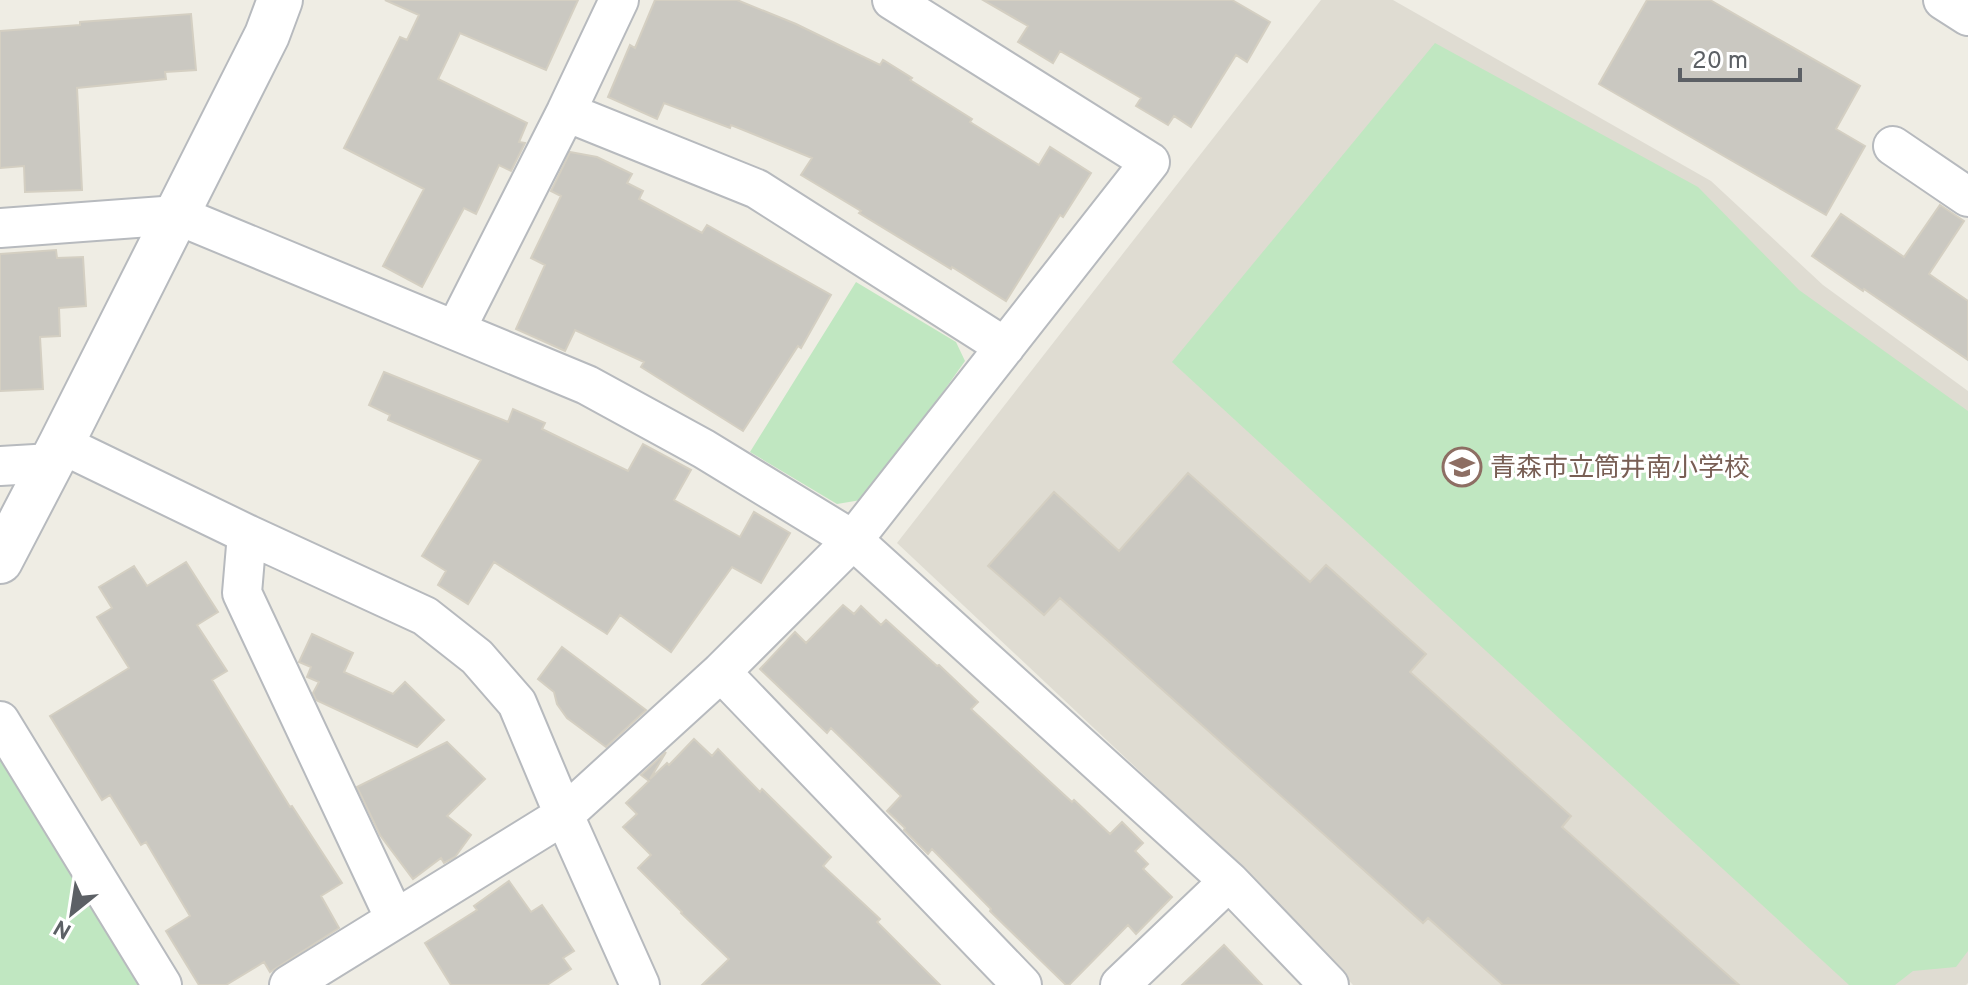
<svg xmlns="http://www.w3.org/2000/svg" width="1968" height="985" viewBox="0 0 1968 985" font-family="Overpass,'Noto Sans JP',sans-serif">
<style>
.education{fill:#dfdcd2}
.green{fill:#c0e7c1}
.building{fill:#cac8c1;stroke:#d4cfc2;stroke-width:2}
.lines{fill:none;stroke-linecap:round;stroke-linejoin:round}
.minor-casing{stroke:#b7babe;stroke-width:42}
.tertiary-casing{stroke:#b7babe;stroke-width:48}
.minor{stroke:#fff;stroke-width:38}
.tertiary{stroke:#fff;stroke-width:44}
.labels{text-anchor:middle;stroke-width:6;stroke-linejoin:round;paint-order:stroke}
.education-label{font-size:26px;fill:#785e54;stroke:#fff;text-anchor:start}
</style>
<rect width="100%" height="100%" fill="#efede4"/>
<!-- education -->
<path class="education" d="M1321 0H1393L1711 181 1823 285 1968 391V983L1966 985H1353L1247 872 897 543Z"/>
<!-- green -->
<path class="green" d="M1435 43 1698 187 1799 290 1968 411V951L1956 967 1913 971 1895 985H1849L1172 362Z
M856 282 956 342 965 361 867 499 837 504 750 452Z
M0 760 139 985H0Z"/>
<!-- building -->
<path class="building" d="M385 0H578L546 70 460 33 438 79 527 123 519 142 525 143 511 171 499 165 476 214 464 208 422 287 383 266 424 189 344 148 400 37 407 40 419 15Z
M655 0H737L796 24 880 65 883 60 912 78 910 80 972 119 970 122 1039 165 1050 147 1091 173 1063 217 1060 215 1006 301 952 267 951 269 859 213 861 211 801 175 812 158 731 125 730 128 664 103 657 119 608 97 630 45 635 48Z
M983 0H1232L1270 22 1247 62 1236 55 1191 127 1174 116 1168 125 1136 106 1141 98 1060 51 1053 63 1018 42 1028 26Z
M1647 0H1710L1860 86 1836 129 1865 146 1826 215 1599 84Z
M191 14 196 70 165 72 166 79 77 88 82 190 25 192 24 166 0 168V31L80 25V22Z
M570 152 597 157 632 174 627 183 643 191 639 199 702 233 707 225 831 295 801 348 798 346 743 431 641 367 644 362 575 330 565 351 516 329 545 265 531 258 561 196 551 191Z
M1940 205 1964 221 1929 274 1968 301V360L1864 289 1863 291 1812 256 1841 214 1904 257Z
M56 250 57 258 83 257 86 306 59 308 60 336 40 337 43 389 0 391V254Z
M384 372 508 422 513 409 545 423 542 429 628 471 643 444 691 470 674 500 740 537 754 512 790 533 761 583 732 567 671 652 620 615 607 634 494 562 468 604 438 585 446 571 422 556 481 460 388 420 390 415 369 405Z
M1188 473 1310 582 1326 565 1426 654 1410 672 1571 816 1562 827 1739 985H1503L1428 918 1423 923 1060 598 1044 615 988 566 1054 492 1119 551Z
M186 562 218 612 197 625 227 671 212 680 290 807 292 806 342 883 321 896 339 928 270 972 264 962 226 985H199L166 931 190 916 146 842 141 845 110 795 102 800 50 716 129 668 97 617 112 608 99 587 134 566 147 586Z
M843 605 854 614 861 606 881 625 886 620 937 666 939 665 978 702 971 709 1072 802 1074 800 1110 834 1122 822 1143 843 1135 851 1148 864 1143 869 1172 897 1136 934 1128 925 1069 985H1066L990 911 991 909 932 849 928 854 904 830 905 828 887 811 901 796 831 728 827 733 760 669 795 632 806 643Z
M312 634 353 653 344 672 393 694 405 682 444 720 417 747 316 700 313 693 319 682 307 677 311 667 299 662Z
M562 647 646 710 606 747 567 718 557 704 554 692 538 679Z
M694 739 712 756 718 749 760 792 762 789 831 857 823 866 880 919 877 922 940 985H702L729 959 681 913 682 912 638 868 651 855 623 827 637 814 626 803 649 781 641 775 666 752 650 779 667 763 669 765Z
M447 742 485 779 447 816 471 835 455 857 444 863 441 858 413 879 380 835 357 787Z
M509 881 531 912 542 905 574 951 563 958 571 969 547 985H451L425 943 477 910 474 906Z
M1224 945 1262 985H1182Z"/>
<g class="lines">
<defs>
<path id="minor" d="M1943 0 1968 16
M566 112 757 189 1005 347
M1893 146 1968 197
M0 228 177 215 587 385 704 449 853 540 1229 881 1329 985
M456 329 566 112 619 0
M61 444 247 534 242 593 395 919
M0 466 52 463
M247 534 425 616 477 657 517 703 564 815 721 672 853 540 1150 162 892 0
M721 672 1022 985
M0 721 162 985
M289 985 564 815 640 985
M1120 985 1229 881"/>
<path id="tertiary" d="M0 561 61 444 267 35 280 0"/>
</defs>
<!-- minor casing -->
<use href="#minor" class="minor-casing"/>
<!-- tertiary casing -->
<use href="#tertiary" class="tertiary-casing"/>
<!-- minor -->
<use href="#minor" class="minor"/>
<!-- tertiary -->
<use href="#tertiary" class="tertiary"/>
</g>
<!-- icons -->
<defs>
<symbol id="school-ring" viewBox="-11 -11 22 22"><circle r="9.5" fill="#fff" stroke="#8d6e63" stroke-width="1.5"/><path d="M0-5L7-2L0 1L-7-2ZM-4 1L0 2.5L4 1V4Q0 6-4 4Z" fill="#8d6e63"/></symbol>
</defs>
<g fill-rule="evenodd">
<use href="#school-ring" x="1440" y="445" width="44" height="44"/>
</g>
<g class="labels">
<!-- education labels -->
<g class="education-label">
<text x="1490" y="476">青森市立筒井南小学校</text>
</g>
</g>
<!-- north arrow -->
<g transform="translate(72 913) rotate(210)" stroke="#ffffff" stroke-width="6" paint-order="stroke">
<path d="M0-6L14 30L0 20L-14 30Z" fill="#5c6065"/>
<text y="-12" font-size="22" font-weight="bold" text-anchor="middle" fill="#5c6065">N</text>
</g>
<!-- scale -->
<path d="M1680 68v12h120v-12" fill="none" stroke="#5c6065" stroke-width="4"/>
<text x="1692" y="68" font-size="24" fill="#5c6065" stroke="#ffffff" stroke-width="6" paint-order="stroke">20 m</text>
</svg>
